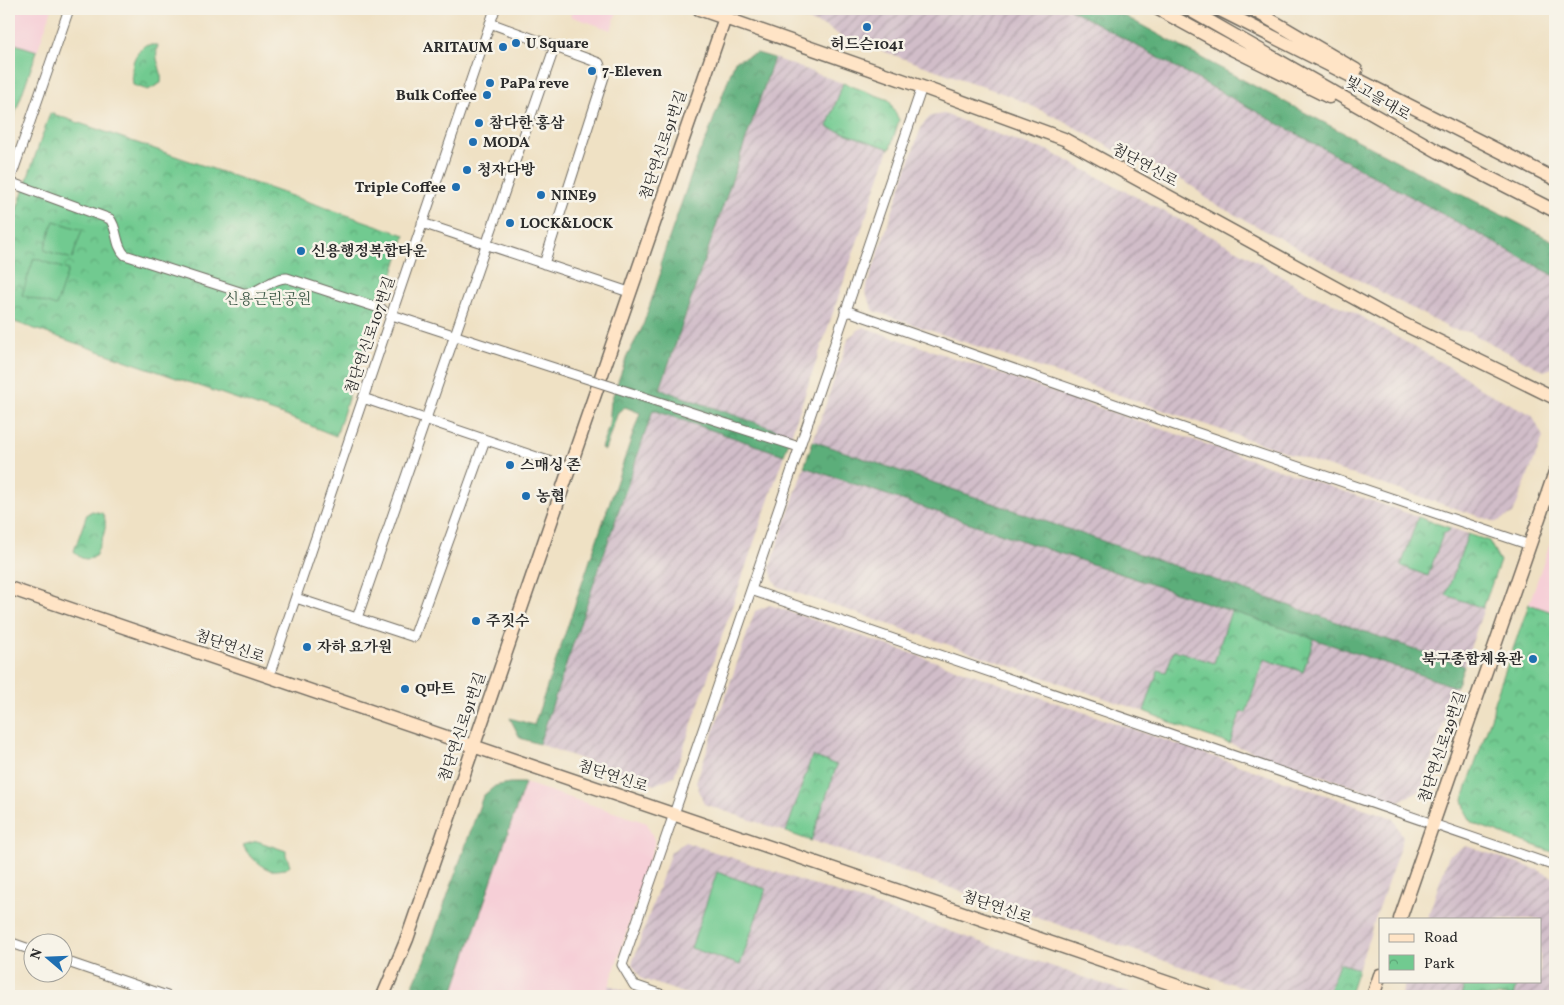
<svg xmlns="http://www.w3.org/2000/svg" width="1564" height="1005" viewBox="0 0 1564 1005" font-family="Vollkorn,'Noto Serif KR',serif">
<style>
.built{fill:#f6cfd7}
.industrial{fill:url(#industrial-furrows)}
.forest{fill:url(#forest-crowns);stroke:#446c52}
.park{fill:url(#park-crowns);stroke:#4e7a5e}
.pitch{fill:#71ca90;stroke:#4e7a5e}
.lines{fill:none;stroke-linecap:round;stroke-linejoin:round}
.street-casing{stroke:#706b61;stroke-width:11}
.secondary-casing{stroke:#706b61;stroke-width:15}
.street{stroke:#fff;stroke-width:9}
.secondary{stroke:#ffe4c6;stroke-width:12}
.street-bridge-casing{stroke:#706b61;stroke-width:11;stroke-linecap:butt}
.street-bridge{stroke:#fff;stroke-width:9}
.poi-dot{fill:#1f6fb2;stroke:#f7f3e8;stroke-width:2}
.labels{text-anchor:middle;stroke-width:5;stroke-linejoin:round;paint-order:stroke}
.poi-label{font-size:15px;font-weight:bold;fill:#2b2b2b;stroke:#f7f3e8;text-anchor:start}
.street-label{font-size:15px;fill:#2b2b2b;stroke:#f7f3e8}
.park-label{font-size:15px;fill:#405b49;stroke:#f7f3e8}
</style>
<defs>
<pattern id="industrial-furrows" width="10" height="10" patternUnits="userSpaceOnUse" patternTransform="scale(1.25)"><rect width="10" height="10" fill="#d1bdc9"/><path d="M-1 1l2-2M0 10L10 0M9 11l2-2" fill="none" stroke="#aa9aa3"/></pattern>
<pattern id="forest-crowns" width="20" height="18" patternUnits="userSpaceOnUse" patternTransform="scale(1.25)"><rect width="20" height="18" fill="#5cae7a"/><path d="M2 6a3 3 0 1 1 6 0M12 15a3 3 0 1 1 6 0" fill="none" stroke="#4c8e64"/></pattern>
<pattern id="park-crowns" width="20" height="18" patternUnits="userSpaceOnUse" patternTransform="scale(1.25)"><rect width="20" height="18" fill="#71ca90"/><path d="M2 6a3 3 0 1 1 6 0M12 15a3 3 0 1 1 6 0" fill="none" stroke="#5da476"/></pattern>
</defs>
<rect width="100%" height="100%" fill="#f7f3e8"/>
<filter id="ink" filterUnits="userSpaceOnUse"><feTurbulence type="fractalNoise" baseFrequency=".02" numOctaves="2"/><feDisplacementMap in="SourceGraphic" scale="10" xChannelSelector="R" yChannelSelector="G"/><feConvolveMatrix kernelMatrix="1 2 1 2 8 2 1 2 1" color-interpolation-filters="sRGB"/></filter>
<filter id="wash" filterUnits="userSpaceOnUse"><feTurbulence type="fractalNoise" baseFrequency=".0096" numOctaves="4" result="noise"/><feDisplacementMap in="SourceGraphic" scale="20" xChannelSelector="R" yChannelSelector="G"/><feGaussianBlur stdDeviation="1.12" result="paint"/><feColorMatrix in="noise" values="0 0 0 0 0 0 0 0 0 0 0 0 0 0 0 0 0 1.4 0 .05"/><feComposite in="paint" operator="in"/></filter>
<g filter="url(#wash)">
<rect width="100%" height="100%" fill="#efe1c4"/>
<!-- built -->
<path class="built" d="M9 9H52L9 131Z
M573 9H618L611 30 570 16Z
M1555 529V613L1529 604Z
M525 783 647 823 655 842 606 996H452Z"/>
<!-- industrial -->
<path class="industrial" d="M790 9H1070L1555 276V367L1544 371 1469 332 1451 329 1211 202 1192 186 1167 172 1149 163 1118 152 1062 120 1010 96 842 37 827 27 788 14Z
M774 58 889 100 899 120 791 435 660 390Z
M944 114 1027 145 1047 150 1241 252 1307 292 1349 310 1460 373 1479 388 1532 415 1543 437 1513 514 1496 522 1306 459 874 311 865 292 919 133 923 124 931 116Z
M863 327 1489 541 1500 561 1464 666 813 441 849 337Z
M653 410 784 455 674 776 654 785 539 744Z
M804 467 1456 687 1421 790 1397 802 1182 727 1148 713 777 586 772 576 770 567Z
M770 605 1393 818 1403 838 1349 996H1268L704 804 696 782 755 611Z
M685 842 874 905 1138 996H692L642 979 632 964 671 852Z
M1466 846 1538 870 1555 878V996H1401L1406 981H1540V919H1427L1449 855Z
M609 985 641 996H606Z"/>
<!-- forest -->
<path class="forest" d="M1070 9H1112L1207 61 1416 171 1555 242V276Z
M757 53 774 58 660 389 791 435 784 455 653 410 539 744 520 738 510 718 534 725 640 413 625 407 618 412 605 450 601 448 609 425 611 401 627 356 642 328 661 272 660 264 699 153 706 140 735 61Z
M813 441 1464 666 1456 687 804 467Z
M509 783H525L452 996H408L426 956 483 796 495 786Z"/>
<!-- park -->
<path class="park" d="M145 45H158C153 62 163 66 161 83L148 90 133 85C131 67 131 58 145 45Z
M843 83 889 100 899 120 890 149 827 127Z
M50 113 405 235 382 309 371 327 336 436 283 415 9 320V232Z
M92 511 102 513C111 525 100 542 96 555L93 558C84 560 80 559 74 551L87 514Z
M1418 517 1450 528 1449 531 1443 534 1428 576 1401 566Z
M1468 534 1489 541 1500 561 1483 608 1446 595Z
M1529 604 1555 613V853L1472 823 1466 812 1463 799 1493 712 1494 702Z
M1231 611 1314 639 1303 672 1264 659 1246 713 1241 711 1230 744 1182 727 1144 711 1158 670 1166 672 1174 650 1214 663Z
M812 756 837 765 811 841 786 832Z
M257 841 286 851V855L290 865 286 869C281 869 274 871 270 870 259 866 247 855 243 845Z
M1339 963 1358 969 1349 996H1327Z
M1466 981H1518L1513 996H1461Z"/>
<!-- pitch -->
<path class="pitch" d="M9 42 37 51 9 131Z
M54 221 82 230 72 259 44 250Z
M34 258 68 270 56 306 22 295Z
M717 872 766 889 740 965 691 948Z"/>
</g>
<g filter="url(#ink)">
<g class="lines">
<defs>
<path id="street" d="M490 23 599 63 604 77 544 264
M9 182 110 219C118 229 115 246 125 255L243 293C259 295 271 277 287 278L382 309
M9 183 69 9
M422 223 629 292
M845 310 1189 430 1530 545
M392 315 505 352
M363 398 569 468
M727 424 799 447
M751 590 1555 866
M296 598 414 637 485 440
M357 618 555 46
M269 676 495 9
M9 942 32 950
M62 960 167 996
M666 996 634 985 622 965 751 590 922 87"/>
<path id="secondary" d="M699 9 922 87 1064 139 1387 316 1555 398
M1158 9 1228 47 1329 97
M1188 9 1439 152 1555 211
M1218 9 1555 179
M1252 9 1356 70
M9 588 1207 996
M1400 919 1555 472
M383 996 407 939 728 9
M1373 996 1380 975"/>
</defs>
<!-- street casing -->
<use href="#street" class="street-casing"/>
<!-- secondary casing -->
<use href="#secondary" class="secondary-casing"/>
<!-- street -->
<use href="#street" class="street"/>
<!-- secondary -->
<use href="#secondary" class="secondary"/>
<defs>
<path id="street-bridge" d="M505 352 727 424"/>
</defs>
<!-- street-bridge casing -->
<use href="#street-bridge" class="street-bridge-casing"/>
<!-- street-bridge -->
<use href="#street-bridge" class="street-bridge"/>
</g>
</g>
<!-- markers -->
<g class="poi-dot">
<circle cx="867" cy="27" r="5"/>
<circle cx="516" cy="43" r="5"/>
<circle cx="503" cy="47" r="5"/>
<circle cx="592" cy="71" r="5"/>
<circle cx="490" cy="83" r="5"/>
<circle cx="487" cy="95" r="5"/>
<circle cx="479" cy="123" r="5"/>
<circle cx="473" cy="142" r="5"/>
<circle cx="467" cy="170" r="5"/>
<circle cx="456" cy="187" r="5"/>
<circle cx="541" cy="195" r="5"/>
<circle cx="510" cy="223" r="5"/>
<circle cx="301" cy="251" r="5"/>
<circle cx="510" cy="465" r="5"/>
<circle cx="526" cy="496" r="5"/>
<circle cx="476" cy="621" r="5"/>
<circle cx="307" cy="647" r="5"/>
<circle cx="1533" cy="659" r="5"/>
<circle cx="405" cy="689" r="5"/>
</g>
<g class="labels">
<!-- poi labels -->
<g class="poi-label">
<text x="526" y="48">U Square</text>
<text x="867" y="49" text-anchor="middle">허드슨1041</text>
<text x="493" y="52" text-anchor="end">ARITAUM</text>
<text x="602" y="76">7-Eleven</text>
<text x="500" y="88">PaPa reve</text>
<text x="477" y="100" text-anchor="end">Bulk Coffee</text>
<text x="489" y="128">참다한 홍삼</text>
<text x="483" y="147">MODA</text>
<text x="477" y="175">청자다방</text>
<text x="446" y="192" text-anchor="end">Triple Coffee</text>
<text x="551" y="200">NINE9</text>
<text x="520" y="228">LOCK&amp;LOCK</text>
<text x="311" y="256">신용행정복합타운</text>
<text x="520" y="470">스매싱 존</text>
<text x="536" y="501">농협</text>
<text x="486" y="626">주짓수</text>
<text x="317" y="652">자하 요가원</text>
<text x="1523" y="664" text-anchor="end">북구종합체육관</text>
<text x="415" y="694">Q마트</text>
</g>
<!-- street labels -->
<g class="street-label">
<text transform="translate(1378 98) rotate(30)" y="5">빛고을대로</text>
<text transform="translate(663 145) rotate(-71)" y="5">첨단연신로91번길</text>
<text transform="translate(1145 165) rotate(29)" y="5">첨단연신로</text>
<text transform="translate(370 335) rotate(-71)" y="5">첨단연신로107번길</text>
<text transform="translate(230 646) rotate(19)" y="5">첨단연신로</text>
<text transform="translate(462 727) rotate(-71)" y="5">첨단연신로91번길</text>
<text transform="translate(1442 747) rotate(-71)" y="5">첨단연신로29번길</text>
<text transform="translate(613 776) rotate(18)" y="5">첨단연신로</text>
<text transform="translate(997 907) rotate(19)" y="5">첨단연신로</text>
</g>
<!-- park labels -->
<g class="park-label">
<text x="268" y="304">신용근린공원</text>
</g>
</g>
<!-- margin -->
<rect width="1564" height="1005" fill="none" stroke="#f7f3e8" stroke-width="30"/>
<!-- legend -->
<rect x="1379" y="918" width="162" height="65" fill="#f7f3e8" stroke="#a5a39c"/>
<rect x="1389" y="934" width="25" height="8" fill="#ffe4c6" stroke="#a5a39c"/>
<text x="1424" y="942" font-size="15" fill="#2b2b2b">Road</text>
<rect x="1389" y="955" width="25" height="15" fill="url(#park-crowns)" stroke="#a5a39c"/>
<text x="1424" y="968" font-size="15" fill="#2b2b2b">Park</text>
<!-- north arrow -->
<g transform="translate(48 958) rotate(289)"><circle r="24" fill="#f7f3e8" stroke="#a5a39c"/>
<path d="M0-4L9 19L0 12L-9 19Z" fill="#1f6fb2"/>
<text y="-8" font-size="14" font-weight="bold" text-anchor="middle" fill="#2b2b2b">N</text>
</g>
</svg>
